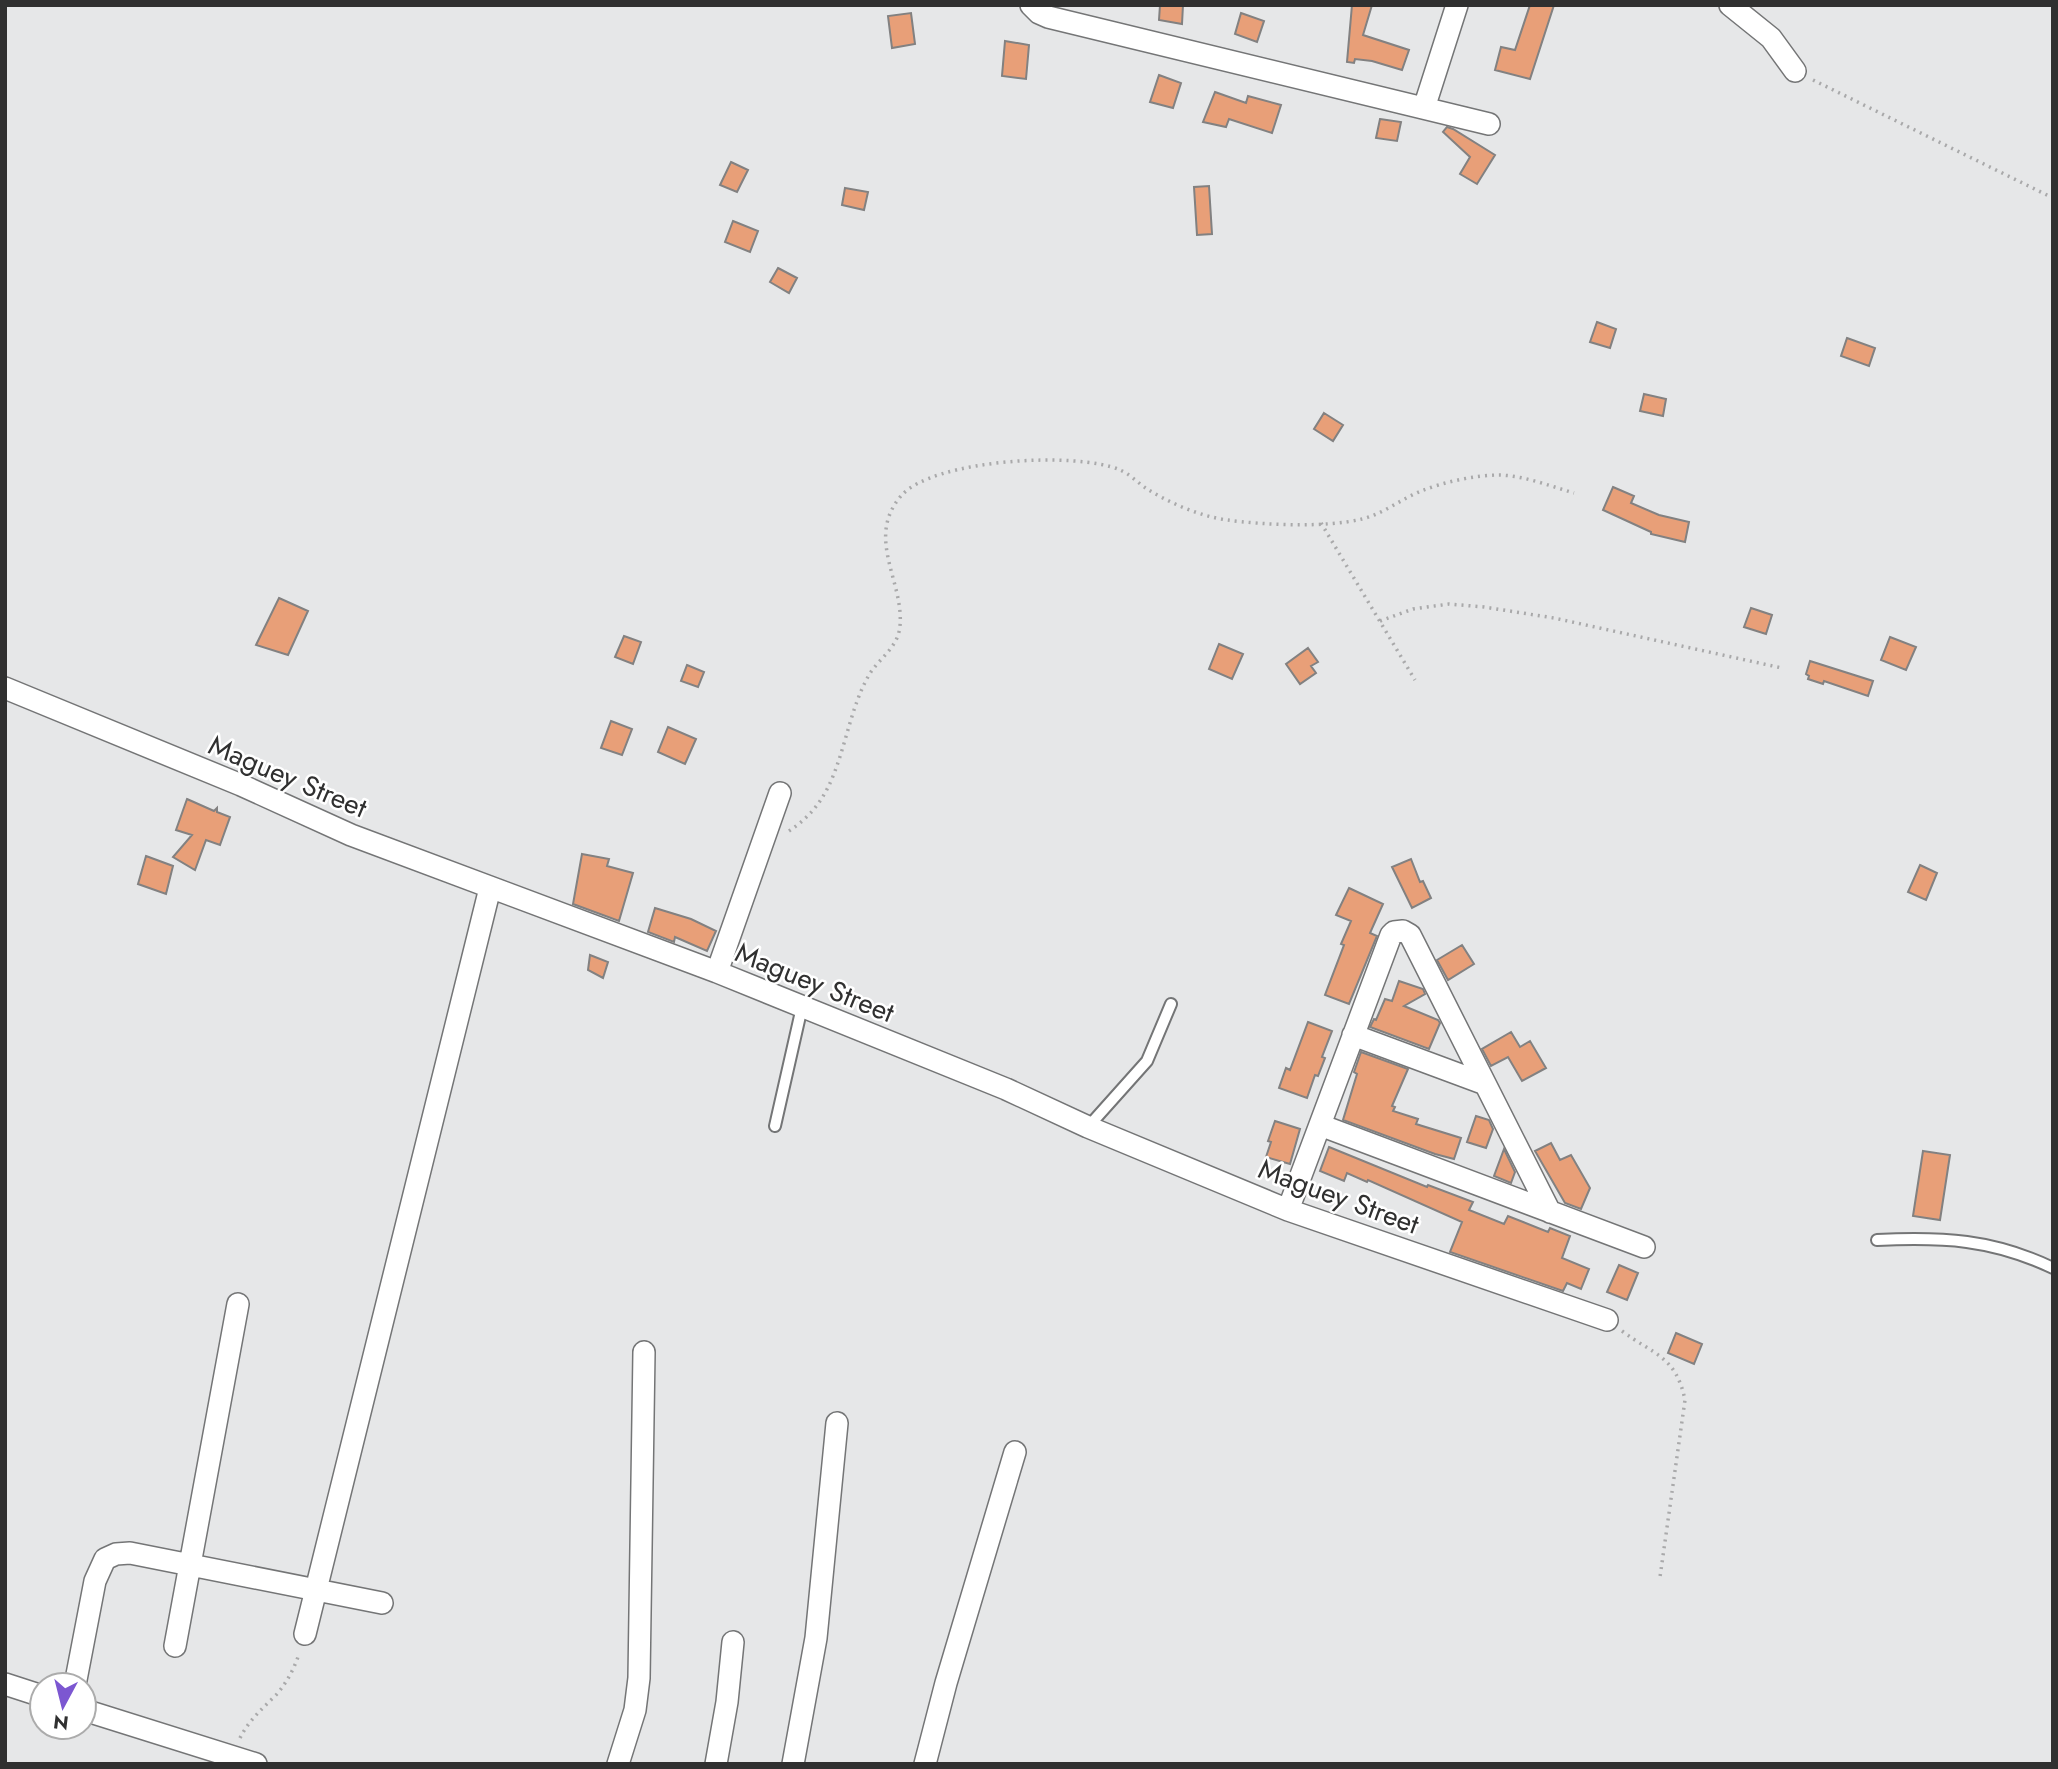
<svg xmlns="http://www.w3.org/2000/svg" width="2058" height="1769" viewBox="0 0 2058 1769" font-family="Jost,sans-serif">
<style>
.building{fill:#e89f78;stroke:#828181;stroke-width:2}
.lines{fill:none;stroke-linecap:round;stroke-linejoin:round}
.service-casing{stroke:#747576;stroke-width:14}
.minor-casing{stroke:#747576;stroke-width:24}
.path{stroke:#a9a9aa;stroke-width:3.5;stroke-dasharray:2 5;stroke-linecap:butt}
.service{stroke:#fff;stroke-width:10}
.minor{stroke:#fff;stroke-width:21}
.labels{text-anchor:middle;stroke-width:5;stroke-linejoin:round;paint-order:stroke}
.street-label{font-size:28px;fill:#303030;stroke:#fff}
</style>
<rect width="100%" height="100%" fill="#e6e7e8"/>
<!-- building -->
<path class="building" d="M1160 5H1183L1182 24 1159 20Z
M1352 5H1372L1363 35 1409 50 1402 70 1372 61 1355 59 1354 63 1347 62Z
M1530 5H1554L1530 79 1495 70 1501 47 1515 50Z
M911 13 915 44 892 48 888 16Z
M1241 13 1264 21 1257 42 1235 34Z
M1005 41 1029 45 1026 79 1002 76Z
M1159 75 1181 83 1173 108 1150 102Z
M1215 92 1246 103 1248 96 1281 105 1272 133 1229 119 1226 127 1203 122Z
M1380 119 1401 122 1397 141 1376 138Z
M1447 127 1453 129 1495 155 1477 184 1460 174 1470 157 1443 132Z
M731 162 748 170 737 192 720 185Z
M1209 186 1212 234 1197 235 1194 187Z
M845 188 868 192 864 210 842 205Z
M733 221 758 231 750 252 725 242Z
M778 268 797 278 789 293 770 282Z
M1597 322 1616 329 1610 348 1590 342Z
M1847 338 1875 348 1869 366 1841 356Z
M1644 394 1666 399 1663 416 1640 411Z
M1324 413 1343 425 1333 441 1314 429Z
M1613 487 1634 496 1631 503 1659 515 1689 522 1685 542 1651 534V532L1603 510Z
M279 598 308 611 288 655 256 645Z
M1751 608 1772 615 1766 634 1744 627Z
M624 636 641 642 633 664 615 657Z
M1890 637 1916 647 1906 670 1881 660Z
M1219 644 1243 654 1232 679 1209 669Z
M1308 648 1318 662 1311 666 1316 673 1300 684 1286 664Z
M1810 661 1873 681 1868 696 1824 681 1823 684 1808 679 1809 676 1806 674Z
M687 665 704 672 698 687 681 681Z
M611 721 632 729 622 755 601 748Z
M668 727 696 739 685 764 658 752Z
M187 799 214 811 217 808V812L230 817 220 845 206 840 195 870 173 857 192 835 176 830Z
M582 854 609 859 607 866 633 873 619 921 573 904Z
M146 856 173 866 166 894 138 884Z
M1411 859 1420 882 1423 881 1431 898 1412 908 1392 867Z
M1920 865 1937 873 1926 900 1908 892Z
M1349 888 1383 904 1370 933 1377 936 1349 1004 1325 995 1344 945 1341 944 1351 921 1336 915Z
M655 908 691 919 716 931 707 951 675 937 674 942 648 932Z
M1462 945 1474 964 1448 980 1437 960Z
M590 955 608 962 603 978 588 970Z
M1399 981 1423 989 1425 994 1404 1006 1438 1020 1440 1023 1429 1049 1370 1027 1374 1019 1376 1020 1385 999 1392 1001Z
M1308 1022 1332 1031 1322 1057 1325 1058 1318 1076 1315 1075 1307 1098 1279 1088 1286 1068 1290 1070Z
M1511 1032 1520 1047 1530 1041 1546 1068 1522 1081 1508 1057 1491 1066 1482 1049Z
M1361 1052 1408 1069 1392 1106 1395 1107 1393 1111 1418 1119 1416 1124 1461 1138 1454 1159 1435 1154 1343 1120 1357 1074 1354 1072Z
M1476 1116 1489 1120 1493 1129 1486 1148 1467 1142Z
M1275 1121 1300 1129 1290 1164 1266 1157 1271 1142 1268 1141Z
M1551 1143 1560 1160 1571 1155 1590 1188 1581 1209 1565 1203 1535 1151Z
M1329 1147 1427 1187 1428 1185 1473 1202 1469 1210 1504 1224 1508 1216 1548 1232 1550 1228 1570 1236 1562 1258 1589 1269 1581 1289 1567 1283 1563 1291 1450 1252 1462 1222 1368 1180 1367 1182 1347 1173 1344 1181 1320 1171Z
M1504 1149 1515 1172 1511 1183 1494 1176Z
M1923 1151 1950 1155 1940 1220 1913 1216Z
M1619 1265 1638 1273 1627 1300 1607 1292Z
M1676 1333 1702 1344 1694 1364 1668 1353Z"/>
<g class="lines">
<defs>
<path id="service" d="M775 1126 802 1007
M1088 1127 1147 1061 1171 1004
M1877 1240C1943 1237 1992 1239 2053 1268"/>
<path id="minor" d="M1031 5 1039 13 1048 17 1489 124
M1730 5 1771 38 1795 71
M1424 108 1457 5
M5 688 241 785 351 835 717 972 1006 1089 1088 1127 1288 1210 1607 1320
M717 972 780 793
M1353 1035 1485 1084
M1320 1125 1644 1247
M1288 1210 1391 935 1394 932 1403 931 1410 935 1550 1212
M305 1634 490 888
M175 1646 238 1304
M5 1684 42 1696
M75 1685 95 1581 105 1559 116 1554 130 1553 382 1603
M84 1710 256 1764
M618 1764 635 1710 639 1678 644 1352
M716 1764 727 1702 733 1642
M793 1764 816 1638 837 1423
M925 1764 946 1683 1015 1452"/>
</defs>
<!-- service casing -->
<use href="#service" class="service-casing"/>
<!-- minor casing -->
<use href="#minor" class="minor-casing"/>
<!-- path -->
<path class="path" d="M1813 80 2053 198
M1321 523 1415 680
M1380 621 1413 609 1449 604 1484 607 1554 618 1782 668
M789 831C801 823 812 813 820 801 844 766 847 713 869 675 879 658 898 648 900 626 904 581 865 538 901 496 932 459 1078 451 1120 470 1130 474 1138 483 1147 489 1170 503 1199 516 1227 520 1265 525 1325 528 1362 519 1383 514 1401 499 1421 491 1444 482 1475 475 1500 475 1525 476 1550 486 1574 493
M1622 1331C1654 1355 1676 1356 1685 1400L1660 1577
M240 1738C249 1720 263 1708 277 1694 287 1682 294 1669 299 1654"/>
<!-- service -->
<use href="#service" class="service"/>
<!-- minor -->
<use href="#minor" class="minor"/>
</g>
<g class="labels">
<!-- street labels -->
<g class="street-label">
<text transform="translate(288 776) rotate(23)" y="10">Maguey Street</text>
<text transform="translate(815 982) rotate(22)" y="10">Maguey Street</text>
<text transform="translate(1339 1196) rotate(20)" y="10">Maguey Street</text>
</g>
</g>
<!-- border -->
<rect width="2058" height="1769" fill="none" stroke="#303030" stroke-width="14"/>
<!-- north arrow -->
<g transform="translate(63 1706) rotate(187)"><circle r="33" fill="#ffffff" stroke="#acacac" stroke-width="2"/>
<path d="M0-5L12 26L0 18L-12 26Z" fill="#7c57d1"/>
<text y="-10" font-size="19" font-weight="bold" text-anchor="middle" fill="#303030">N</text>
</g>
</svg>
